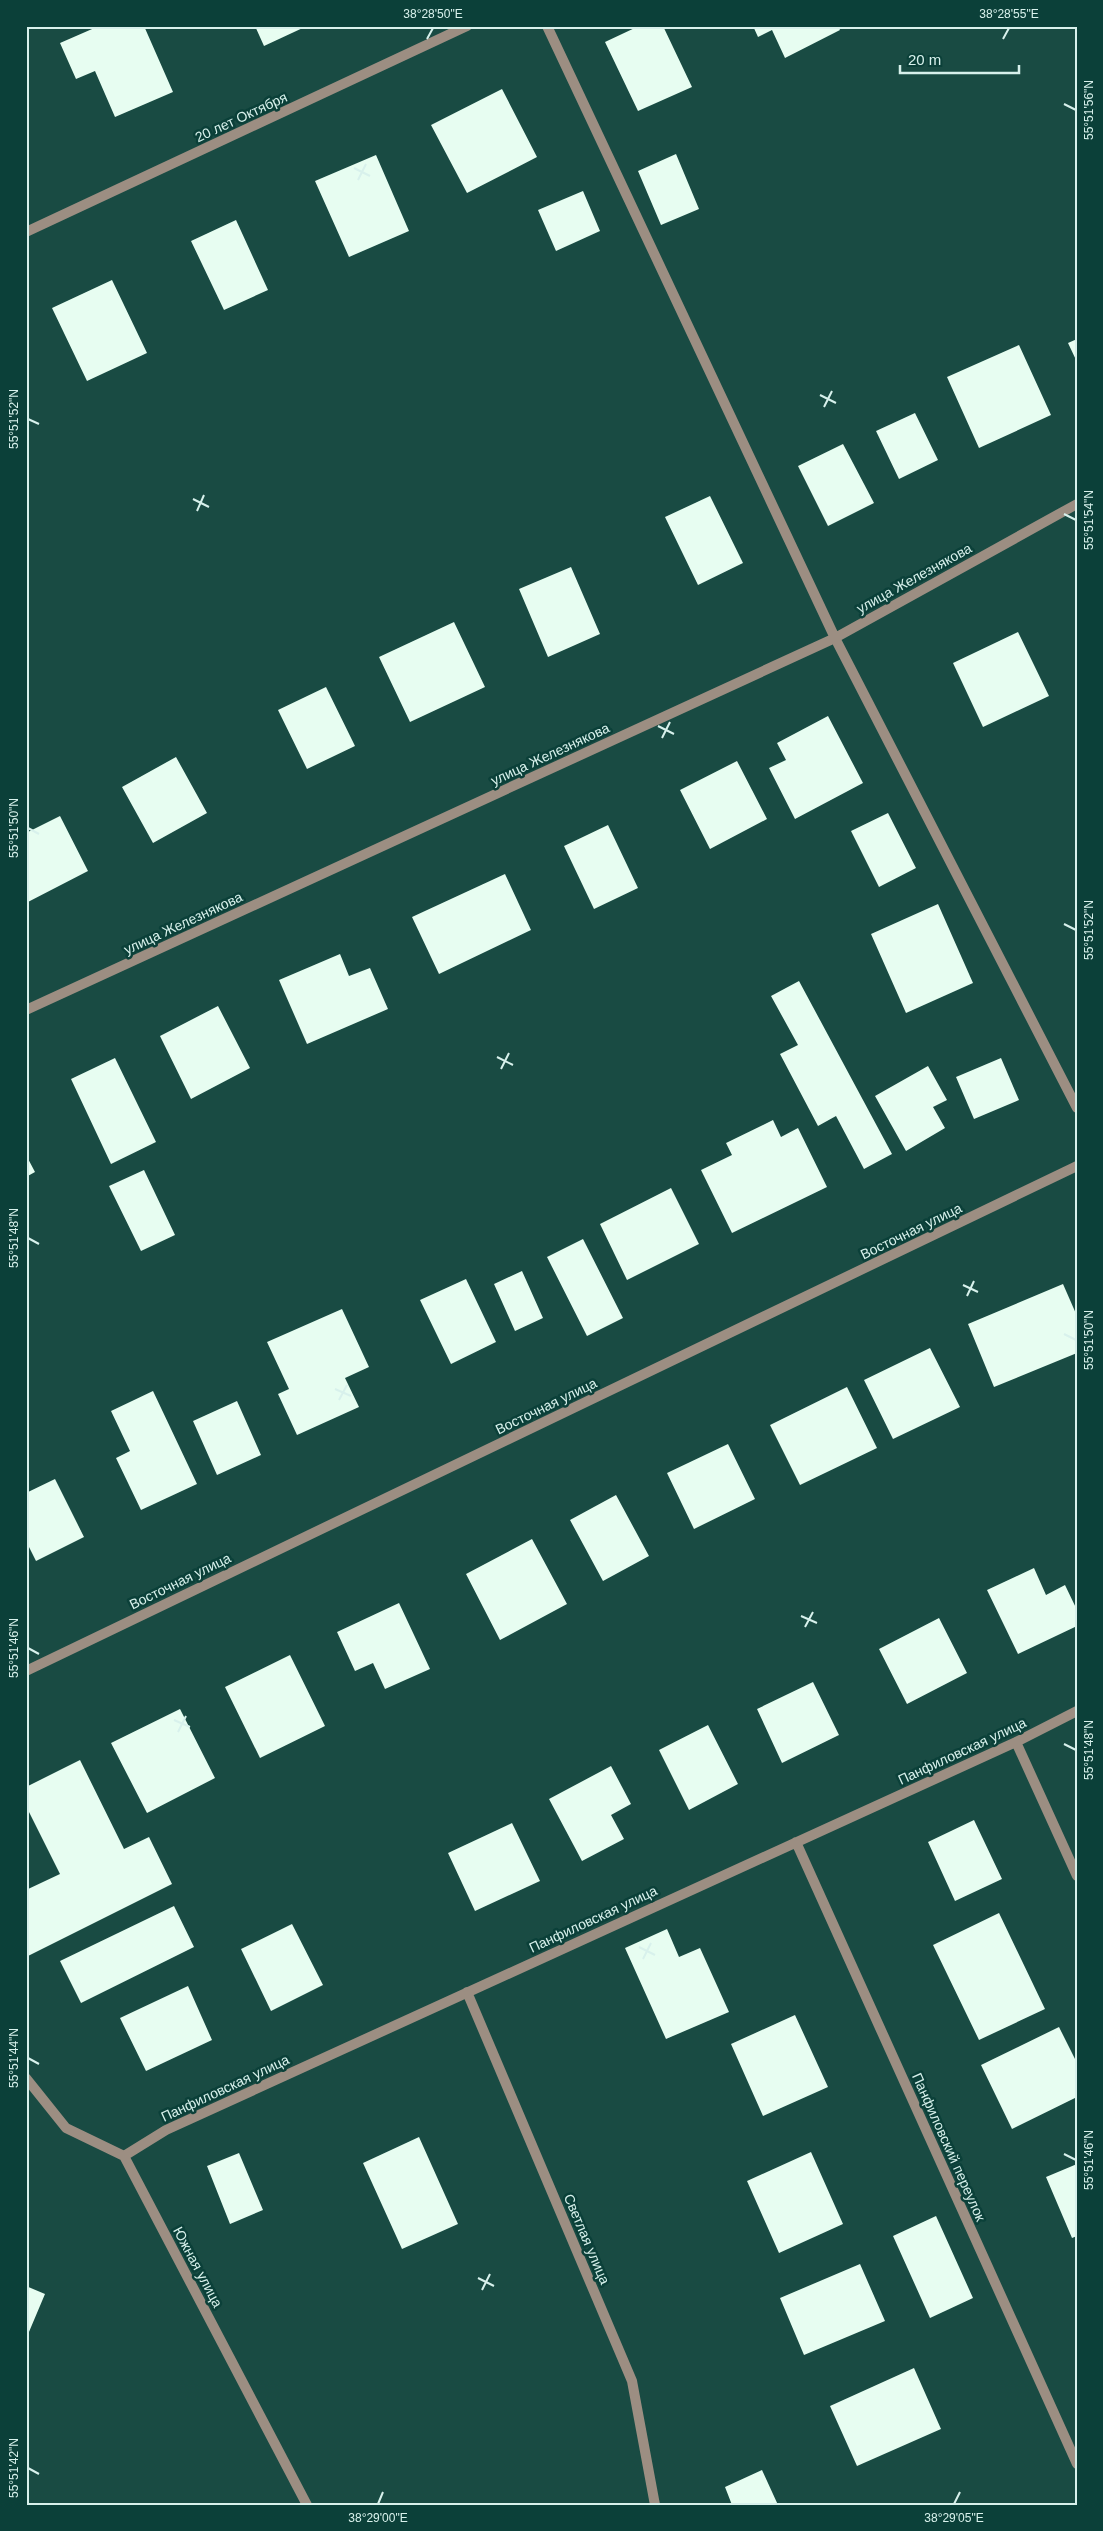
<svg xmlns="http://www.w3.org/2000/svg" width="1103" height="2531" viewBox="0 0 1103 2531" font-family="Arial,sans-serif">
<style>
.building{fill:#e7fdf1}
.lines{fill:none;stroke-linecap:round;stroke-linejoin:round}
.minor{stroke:#9c8e82;stroke-width:10}
.ticks{fill:none;stroke:#d8f1ec;stroke-width:2}
.labels{text-anchor:middle;stroke-width:5;stroke-linejoin:round;paint-order:stroke}
.street-label{font-size:14px;fill:#d8f1ec;stroke:#0b4039}
.neatline{fill:none;stroke:#d8f1ec;stroke-width:2}
.ticks-label{font-size:12px;text-anchor:middle;fill:#d8f1ec}
</style>
<rect width="100%" height="100%" fill="#194b43"/>
<!-- building -->
<path class="building" d="M99 26H144L173 92 115 117 95 71 76 79 60 43Z
M255 26H307L264 46Z
M639 26H663L692 87 638 111 605 42Z
M753 26H838L840 30 785 58 772 30 758 37Z
M502 89 537 157 467 193 431 125Z
M676 154 699 209 661 225 638 171Z
M376 155 409 231 349 257 315 181Z
M583 191 600 231 556 251 538 210Z
M236 220 268 290 224 310 191 241Z
M112 280 147 353 87 381 52 308Z
M1077 339V362L1068 343Z
M1019 345 1051 415 979 448 947 377Z
M915 413 938 460 899 479 876 431Z
M843 444 874 503 828 526 798 466Z
M710 496 743 563 698 585 665 517Z
M571 567 600 634 548 657 519 589Z
M454 622 485 687 410 722 379 657Z
M1018 632 1049 696 983 727 953 663Z
M326 687 355 746 307 769 278 710Z
M828 716 863 783 795 819 769 768 786 760 777 743Z
M176 757 207 813 153 843 122 787Z
M737 761 767 819 710 849 680 790Z
M888 813 916 868 879 887 851 831Z
M60 816 88 871 26 903V833Z
M608 825 638 888 594 909 564 846Z
M505 874 531 930 439 974 412 917Z
M938 904 973 983 906 1013 871 934Z
M340 954 349 976 370 968 388 1009 307 1044 279 980Z
M799 981 892 1154 864 1169 836 1116 818 1126 780 1054 798 1045 771 996Z
M218 1006 250 1068 191 1099 160 1036Z
M115 1058 156 1142 111 1164 71 1079Z
M1001 1058 1019 1100 974 1119 956 1077Z
M928 1066 947 1100 933 1107 945 1128 906 1151 875 1096Z
M773 1120 781 1137 798 1128 827 1187 732 1233 701 1170 732 1155 726 1143Z
M26 1155 35 1172 26 1177Z
M144 1170 175 1235 141 1251 109 1186Z
M671 1188 699 1244 627 1280 600 1224Z
M583 1239 623 1318 587 1336 547 1257Z
M522 1271 543 1318 515 1331 494 1284Z
M466 1279 496 1342 451 1364 420 1300Z
M1063 1284 1077 1316V1353L994 1387 968 1324Z
M342 1309 369 1367 345 1378 359 1407 297 1435 278 1394 289 1389 267 1342Z
M930 1348 960 1407 893 1439 864 1380Z
M847 1387 877 1448 800 1485 770 1425Z
M153 1391 197 1484 141 1510 116 1458 130 1451 111 1411Z
M237 1401 261 1455 217 1475 193 1421Z
M728 1444 755 1499 694 1529 667 1473Z
M55 1479 84 1537 36 1561 26 1541V1493Z
M616 1495 649 1556 603 1581 570 1520Z
M532 1539 567 1604 500 1640 466 1574Z
M1034 1568 1046 1595 1065 1585 1077 1610V1626L1018 1654 987 1590Z
M399 1603 430 1669 385 1689 373 1663 355 1671 337 1632Z
M939 1618 967 1673 907 1704 879 1649Z
M290 1655 325 1726 260 1758 225 1687Z
M813 1682 839 1735 782 1763 757 1709Z
M180 1709 215 1778 147 1813 111 1743Z
M708 1725 738 1784 689 1810 659 1750Z
M80 1760 124 1849 149 1837 172 1884 26 1957V1890L60 1874 26 1806V1787Z
M611 1766 631 1804 611 1815 624 1839 582 1861 549 1799Z
M974 1820 1002 1879 955 1901 928 1842Z
M512 1823 540 1881 475 1911 448 1853Z
M174 1906 194 1947 81 2003 60 1961Z
M999 1913 1045 2009 979 2040 933 1945Z
M292 1924 323 1985 271 2011 241 1949Z
M667 1929 679 1957 700 1948 729 2012 666 2039 625 1948Z
M188 1986 212 2040 146 2071 120 2018Z
M795 2015 828 2087 763 2116 731 2044Z
M1059 2027 1077 2063V2097L1012 2129 981 2065Z
M419 2137 458 2224 402 2249 363 2163Z
M811 2152 843 2224 779 2253 747 2181Z
M239 2153 263 2210 230 2224 207 2166Z
M1077 2164V2236L1072 2238 1046 2177Z
M936 2216 973 2298 930 2318 893 2236Z
M860 2264 885 2321 804 2355 780 2298Z
M26 2286 45 2294 26 2339Z
M914 2368 941 2429 857 2466 830 2406Z
M762 2470 778 2505H732L725 2487Z"/>
<g class="lines">
<!-- minor -->
<path class="minor" d="M547 26 835 638 1077 1108
M26 232 467 26
M26 1010 835 638 1077 504
M26 1671 1077 1166
M1016 1742 1077 1876
M796 1842 1077 2464
M467 1992 632 2381 655 2505
M26 2078 66 2128 124 2156 307 2505
M124 2156 166 2130 1016 1742 1077 1711"/>
</g>
<!-- ticks -->
<path class="ticks" d="M427 39 433 28M1003 39 1009 28M1064 104 1076 110M354 168 370 176M358 180 366 164M820 395 836 403M824 407 832 391M28 419 39 424M193 499 209 507M197 511 204 495M1064 514 1076 520M658 726 674 734M662 738 670 722M28 828 39 834M1064 924 1076 930M497 1057 513 1065M501 1069 509 1053M28 1238 39 1244M963 1285 978 1292M967 1296 974 1281M1064 1334 1076 1340M335 1389 351 1396M339 1400 347 1385M801 1616 817 1623M805 1627 813 1612M28 1648 39 1654M174 1720 190 1727M178 1732 186 1716M1064 1744 1076 1750M639 1947 655 1955M643 1959 651 1943M28 2058 39 2064M1064 2154 1076 2160M478 2278 494 2286M482 2290 490 2274M28 2468 39 2474M378 2504 383 2492M954 2504 960 2492"/>
<g class="labels">
<!-- street labels -->
<g class="street-label">
<text transform="translate(241 117) rotate(-25)" y="5">20 лет Октября</text>
<text transform="translate(914 578) rotate(-29)" y="5">улица Железнякова</text>
<text transform="translate(550 754) rotate(-25)" y="5">улица Железнякова</text>
<text transform="translate(183 923) rotate(-25)" y="5">улица Железнякова</text>
<text transform="translate(911 1231) rotate(-26)" y="5">Восточная улица</text>
<text transform="translate(546 1406) rotate(-26)" y="5">Восточная улица</text>
<text transform="translate(180 1581) rotate(-26)" y="5">Восточная улица</text>
<text transform="translate(962 1751) rotate(-25)" y="5">Панфиловская улица</text>
<text transform="translate(593 1919) rotate(-25)" y="5">Панфиловская улица</text>
<text transform="translate(225 2088) rotate(-25)" y="5">Панфиловская улица</text>
<text transform="translate(949 2147) rotate(66)" y="5">Панфиловский переулок</text>
<text transform="translate(587 2239) rotate(67)" y="5">Светлая улица</text>
<text transform="translate(198 2267) rotate(62)" y="5">Южная улица</text>
</g>
</g>
<!-- border -->
<rect width="1103" height="2531" fill="none" stroke="#0b4039" stroke-width="55"/>
<!-- scale -->
<path d="M900 65v8h119v-8" fill="none" stroke="#d8f1ec" stroke-width="2.5"/>
<text x="908" y="65" font-size="15" fill="#d8f1ec" stroke="#0b4039" stroke-width="4" paint-order="stroke">20 m</text>
<rect x="28" y="28" width="1048" height="2476" class="neatline"/>
<g class="ticks-label">
<text x="433" y="18">38°28'50"E</text>
<text x="1009" y="18">38°28'55"E</text>
<text transform="translate(1089 110) rotate(-90)" y="4">55°51'56"N</text>
<text transform="translate(14 419) rotate(-90)" y="4">55°51'52"N</text>
<text transform="translate(1089 520) rotate(-90)" y="4">55°51'54"N</text>
<text transform="translate(14 828) rotate(-90)" y="4">55°51'50"N</text>
<text transform="translate(1089 930) rotate(-90)" y="4">55°51'52"N</text>
<text transform="translate(14 1238) rotate(-90)" y="4">55°51'48"N</text>
<text transform="translate(1089 1340) rotate(-90)" y="4">55°51'50"N</text>
<text transform="translate(14 1648) rotate(-90)" y="4">55°51'46"N</text>
<text transform="translate(1089 1750) rotate(-90)" y="4">55°51'48"N</text>
<text transform="translate(14 2058) rotate(-90)" y="4">55°51'44"N</text>
<text transform="translate(1089 2160) rotate(-90)" y="4">55°51'46"N</text>
<text transform="translate(14 2468) rotate(-90)" y="4">55°51'42"N</text>
<text x="378" y="2522">38°29'00"E</text>
<text x="954" y="2522">38°29'05"E</text>
</g>
</svg>
